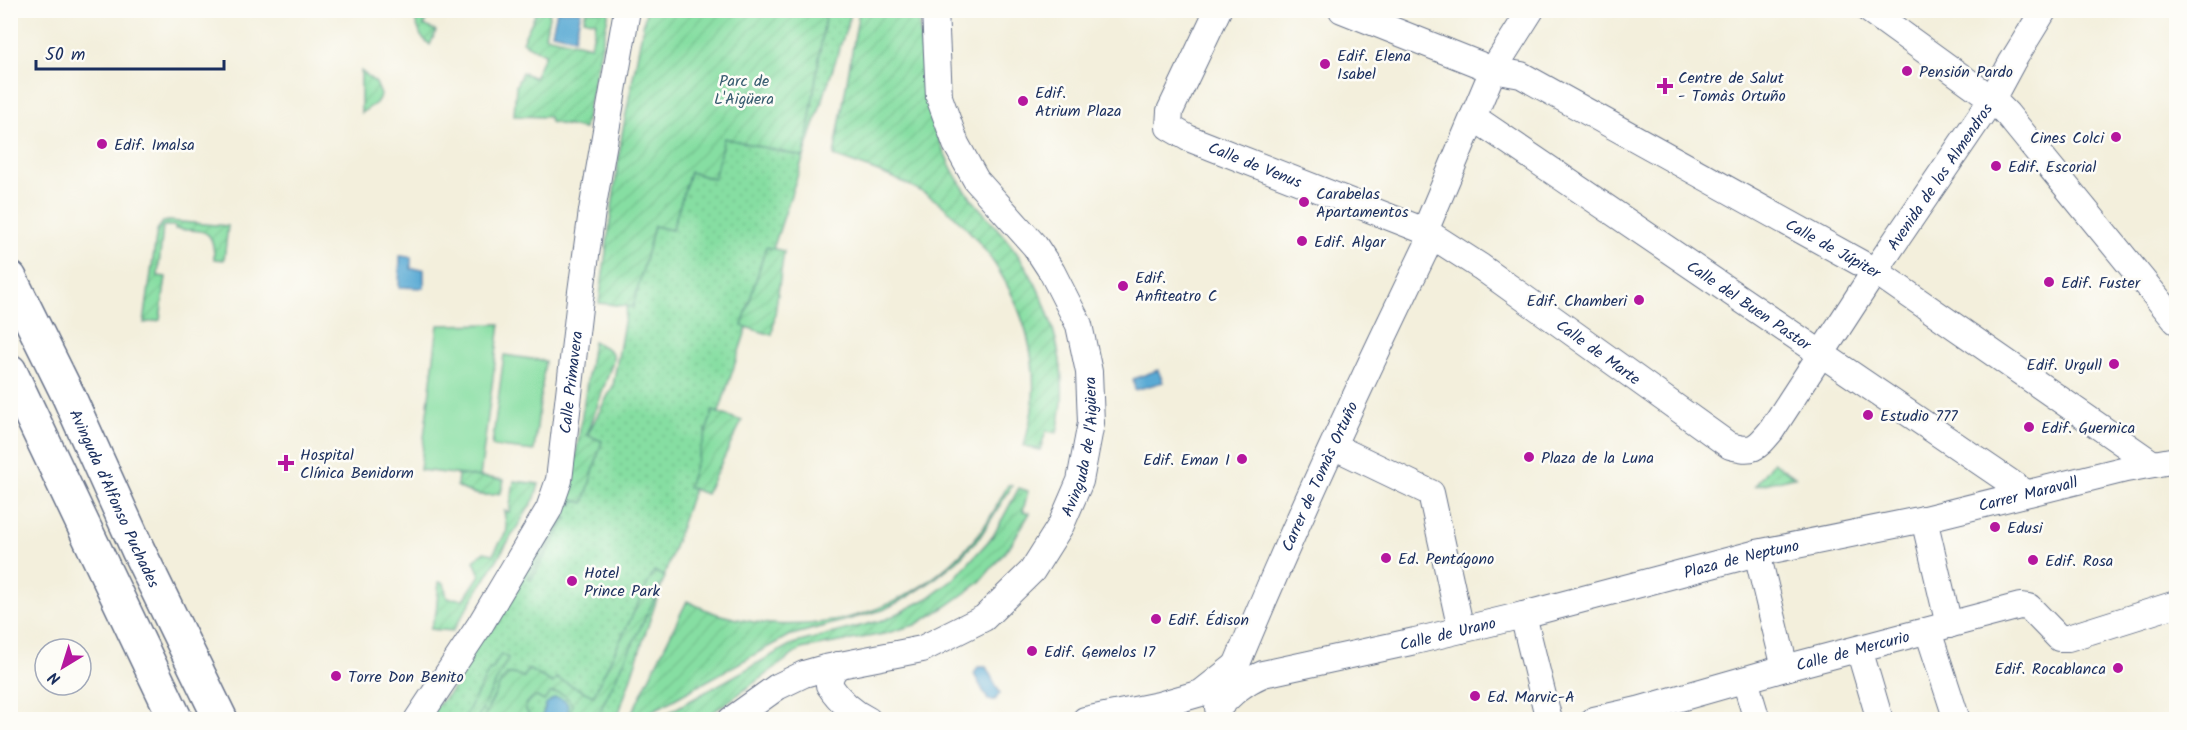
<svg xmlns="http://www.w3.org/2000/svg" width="2187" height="730" viewBox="0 0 2187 730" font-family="Kalam,sans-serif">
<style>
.grass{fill:url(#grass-dots);stroke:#508680;stroke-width:1.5}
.garden{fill:url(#garden-furrows);stroke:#508680;stroke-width:1.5}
.pitch{fill:#86dea2;stroke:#508680;stroke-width:1.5}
.water{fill:#5aaad4;stroke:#3a6c99;stroke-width:1.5}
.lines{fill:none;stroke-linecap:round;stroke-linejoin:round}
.minor-casing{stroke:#67728a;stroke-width:28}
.major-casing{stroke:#67728a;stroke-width:36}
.minor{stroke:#fff;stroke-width:26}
.major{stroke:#fff;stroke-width:33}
.poi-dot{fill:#b5179e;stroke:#fdfcf7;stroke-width:2}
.labels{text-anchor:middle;stroke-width:5;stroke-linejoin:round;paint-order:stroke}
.poi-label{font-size:16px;fill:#1b2f5e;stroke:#fdfcf7;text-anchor:start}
.park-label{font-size:16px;fill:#365b6f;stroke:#fdfcf7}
.street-label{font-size:16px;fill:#1b2f5e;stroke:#fdfcf7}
</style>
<defs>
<pattern id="grass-dots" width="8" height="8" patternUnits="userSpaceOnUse" patternTransform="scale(1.5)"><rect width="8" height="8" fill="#86dea2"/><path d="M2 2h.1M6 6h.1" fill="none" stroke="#73bf8e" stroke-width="1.8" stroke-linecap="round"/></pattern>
<pattern id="garden-furrows" width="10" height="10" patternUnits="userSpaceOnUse" patternTransform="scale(1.5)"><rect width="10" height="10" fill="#86dea2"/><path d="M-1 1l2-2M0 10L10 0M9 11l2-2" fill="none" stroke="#73bf8e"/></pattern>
</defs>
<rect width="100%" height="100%" fill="#fdfcf7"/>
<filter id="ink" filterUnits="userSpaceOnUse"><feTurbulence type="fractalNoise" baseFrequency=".0167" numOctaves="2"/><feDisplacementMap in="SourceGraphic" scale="12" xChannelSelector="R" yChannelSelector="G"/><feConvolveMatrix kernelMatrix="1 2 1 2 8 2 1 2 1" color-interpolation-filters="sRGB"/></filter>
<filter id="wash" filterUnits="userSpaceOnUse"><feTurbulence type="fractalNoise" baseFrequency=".008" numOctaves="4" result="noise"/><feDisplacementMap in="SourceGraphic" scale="24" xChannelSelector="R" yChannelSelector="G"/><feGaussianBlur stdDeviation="1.35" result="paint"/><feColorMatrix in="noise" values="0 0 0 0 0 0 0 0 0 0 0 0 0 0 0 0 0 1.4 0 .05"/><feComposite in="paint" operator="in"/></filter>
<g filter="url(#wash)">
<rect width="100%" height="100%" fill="#f3efdc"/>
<!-- grass -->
<path class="grass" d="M678 11H852L617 719 424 720 452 690 613 386Z"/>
<!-- garden -->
<path class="garden" d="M412 11H431L424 25 436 31 430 45 421 36Z
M537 11H550L545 36 591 46 596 22 584 19 586 11H609L584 129 550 122 549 117 514 116 516 86 522 72 534 78 545 54 522 42Z
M646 11H826L804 157 724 138 714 179 690 172 672 230 654 226 633 307 599 303 622 134Z
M859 11H919C921 64 925 116 950 165 966 199 995 222 1016 252 1046 293 1065 351 1062 402 1061 412 1059 423 1057 433L1046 431 1040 450 1024 446C1027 434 1030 422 1032 410 1042 331 1001 255 942 205 916 184 866 167 834 156Z
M361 71 376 83 381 95 376 103 361 113Z
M169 221 228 226 224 260 214 259C214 226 203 232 175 229V226H163L158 276 166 277 160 320 144 323 157 230 163 222Z
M766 247 784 251 772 335 742 326Z
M593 341 608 349 613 354V361L587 435 602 441 584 503 574 500 573 505 569 503Z
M713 411 742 421 706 494 688 487Z
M1773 462 1795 477 1755 486Z
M458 474 504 480 501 493C485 498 471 495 457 486Z
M514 481 539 484 535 498 453 631 430 629 436 613 439 582 444 583 447 598 464 599 480 575 474 561 484 552 493 554 507 531 504 511 509 512Z
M1008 485 1012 486 980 537 957 561 932 581 906 598 883 610 788 636 662 706 635 719H629L687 601C698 606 709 612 721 615 817 641 913 613 977 536 990 520 999 502 1008 485Z
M1019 488 1028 491 1023 511 1030 513 1010 546 979 583 945 607 915 625 884 634 801 649 704 719H657L792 644 887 619 928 598 953 580 993 536Z
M564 517 567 518 531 580 528 578Z
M654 571 665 577 596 719H569L572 705C567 695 562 692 550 693L544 701 537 697 532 698 526 704V710L529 715 526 719H483L501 682 507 675 513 674 524 677 528 669 553 683 556 678 593 696Z
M501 654 508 658 477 719H464L490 669 492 670Z"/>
<!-- pitch -->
<path class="pitch" d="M500 324 480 477 420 470 438 325Z
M504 355 545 361 534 451 492 446Z"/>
<!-- water -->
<path class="water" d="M557 11H581L575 38 552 33Z
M400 256 411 257V269H424V288L399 287Z
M1158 370 1163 382 1135 390 1133 379Z
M978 667H986L1000 693 995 700H988L974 674Z
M554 698C568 697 571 708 566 719H534L542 717 546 704Z"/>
</g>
<g filter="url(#ink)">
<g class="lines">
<defs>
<g id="minor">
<path id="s1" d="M1218 10 1170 111 1169 127 1188 138 1425 231 1481 267 1730 446C1753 452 1756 449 1771 431L1875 271 1992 99 2012 62 2044 10"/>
<path id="s2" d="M1342 10 1493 70 1521 75 1875 271 2153 464"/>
<path d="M1869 10 1992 99 2007 114 2176 321"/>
<path id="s3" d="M1473 117 2026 493"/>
<path d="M1425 231 1493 70 1531 10"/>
<path d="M1333 446 1431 493 1461 630"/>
<path d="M1924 519 1949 625"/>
<path d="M1757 553 1785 668"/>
<path d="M1523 615 1549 720"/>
<path d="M1928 631 1957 720"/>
<path d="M1859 649 1880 720"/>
<path d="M837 665 831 675 829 685C839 700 852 712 868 720"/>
<path d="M1745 680 1757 720"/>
<path id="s4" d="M1222 700C1286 542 1358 388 1432 236"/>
<path id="s5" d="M1218 708C1232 693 1244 682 1263 674L1415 641 1523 615 1757 553 1924 519 2126 469 2176 460"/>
<path id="s6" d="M417 720 480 625 549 509 559 480 580 299 592 211 627 10"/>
<path id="s7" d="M731 720 777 687 804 674 825 668 922 649 984 618 1032 571 1061 525 1080 481 1091 423 1089 372 1079 325 1052 272 1035 246 976 180 956 144 939 97 935 10"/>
<path d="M1085 720 1159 705 1201 693 1234 667"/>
<path id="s8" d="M1594 720 1638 710 1785 668 2020 606 2029 607 2059 638H2068L2176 604"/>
</g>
<g id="major">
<path id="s9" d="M10 278 69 397 138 550 221 720"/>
<path d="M10 371 176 720"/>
</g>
</defs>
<!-- minor casing -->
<use href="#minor" class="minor-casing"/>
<!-- major casing -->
<use href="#major" class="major-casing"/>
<!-- minor -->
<use href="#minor" class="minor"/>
<!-- major -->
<use href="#major" class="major"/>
</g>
</g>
<!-- markers -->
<g class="poi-dot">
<circle cx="1325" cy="64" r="6"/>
<circle cx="1907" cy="71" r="6"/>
<path d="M1662 77h6v6h6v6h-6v6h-6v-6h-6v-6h6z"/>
<circle cx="1023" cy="101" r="6"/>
<circle cx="2116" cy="137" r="6"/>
<circle cx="102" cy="144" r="6"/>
<circle cx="1996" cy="166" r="6"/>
<circle cx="1304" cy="202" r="6"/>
<circle cx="1302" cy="241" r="6"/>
<circle cx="2049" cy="282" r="6"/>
<circle cx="1123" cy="286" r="6"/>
<circle cx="1639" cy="300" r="6"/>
<circle cx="2114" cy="364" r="6"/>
<circle cx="1868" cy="415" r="6"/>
<circle cx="2029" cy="427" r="6"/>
<circle cx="1529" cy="457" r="6"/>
<circle cx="1242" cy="459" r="6"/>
<path d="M283 454h6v6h6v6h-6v6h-6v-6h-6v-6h6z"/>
<circle cx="1995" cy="527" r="6"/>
<circle cx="1386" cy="558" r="6"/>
<circle cx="2033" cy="560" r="6"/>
<circle cx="572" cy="581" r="6"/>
<circle cx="1156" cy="619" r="6"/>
<circle cx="1032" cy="651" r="6"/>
<circle cx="2118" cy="668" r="6"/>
<circle cx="336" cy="676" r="6"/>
<circle cx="1475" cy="696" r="6"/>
</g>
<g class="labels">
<!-- poi labels -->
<g class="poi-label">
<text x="1337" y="61">Edif. Elena<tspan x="1337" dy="18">Isabel</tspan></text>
<text x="1919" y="77">Pensión Pardo</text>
<text x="1678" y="83">Centre de Salut<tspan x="1678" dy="18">- Tomàs Ortuño</tspan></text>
<text x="1035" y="98">Edif.<tspan x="1035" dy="18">Atrium Plaza</tspan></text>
<text x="2104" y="143" text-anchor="end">Cines Colci</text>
<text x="114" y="150">Edif. Imalsa</text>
<text x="2008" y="172">Edif. Escorial</text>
<text x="1316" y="199">Carabelas<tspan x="1316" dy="18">Apartamentos</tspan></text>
<text x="1314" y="247">Edif. Algar</text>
<text x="1135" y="283">Edif.<tspan x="1135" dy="18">Anfiteatro C</tspan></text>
<text x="2061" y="288">Edif. Fuster</text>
<text x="1627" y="306" text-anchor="end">Edif. Chamberi</text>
<text x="2102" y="370" text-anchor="end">Edif. Urgull</text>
<text x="1880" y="421">Estudio 777</text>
<text x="2041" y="433">Edif. Guernica</text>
<text x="300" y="460">Hospital<tspan x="300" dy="18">Clínica Benidorm</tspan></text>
<text x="1541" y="463">Plaza de la Luna</text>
<text x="1230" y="465" text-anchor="end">Edif. Eman I</text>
<text x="2007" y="533">Edusi</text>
<text x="1398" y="564">Ed. Pentágono</text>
<text x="2045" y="566">Edif. Rosa</text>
<text x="584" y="578">Hotel<tspan x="584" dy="18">Prince Park</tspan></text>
<text x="1168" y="625">Edif. Édison</text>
<text x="1044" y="657">Edif. Gemelos 17</text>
<text x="2106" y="674" text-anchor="end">Edif. Rocablanca</text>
<text x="348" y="682">Torre Don Benito</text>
<text x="1487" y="702">Ed. Marvic-A</text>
</g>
<!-- park labels -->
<g class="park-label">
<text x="744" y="86">Parc de<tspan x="744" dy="18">L'Aigüera</tspan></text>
</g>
<!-- street labels -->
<g class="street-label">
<text dy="6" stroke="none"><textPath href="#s1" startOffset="222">Calle de Venus</textPath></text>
<text dy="6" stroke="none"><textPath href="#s1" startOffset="1131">Avenida de los Almendros</textPath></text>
<text dy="6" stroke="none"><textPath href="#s2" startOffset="548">Calle de Júpiter</textPath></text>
<text dy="6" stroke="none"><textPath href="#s3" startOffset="334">Calle del Buen Pastor</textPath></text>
<text dy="6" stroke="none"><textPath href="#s1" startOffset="616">Calle de Marte</textPath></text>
<text dy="6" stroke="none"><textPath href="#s6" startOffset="378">Calle Primavera</textPath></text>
<text dy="6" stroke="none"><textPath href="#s7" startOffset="480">Avinguda de l'Aigüera</textPath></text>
<text dy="6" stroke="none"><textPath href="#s4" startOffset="244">Carrer de Tomàs Ortuño</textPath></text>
<text dy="6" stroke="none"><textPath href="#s5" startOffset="843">Carrer Maravall</textPath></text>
<text dy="6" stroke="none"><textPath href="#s9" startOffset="244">Avinguda d'Alfonso Puchades</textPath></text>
<text dy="6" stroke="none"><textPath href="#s5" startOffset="549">Plaza de Neptuno</textPath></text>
<text dy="6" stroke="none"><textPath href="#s5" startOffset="246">Calle de Urano</textPath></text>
<text dy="6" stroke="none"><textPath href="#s8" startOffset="268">Calle de Mercurio</textPath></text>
</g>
</g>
<!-- margin -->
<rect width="2187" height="730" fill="none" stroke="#fdfcf7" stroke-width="36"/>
<!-- north arrow -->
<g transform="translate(63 667) rotate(218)"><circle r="28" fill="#fdfcf7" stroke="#a3aaba" stroke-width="1.5"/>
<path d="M0-4.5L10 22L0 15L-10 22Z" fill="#b5179e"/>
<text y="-9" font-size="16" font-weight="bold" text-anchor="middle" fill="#1b2f5e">N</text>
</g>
<!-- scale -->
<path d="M36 60v9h188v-9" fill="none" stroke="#1b2f5e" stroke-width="3"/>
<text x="45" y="60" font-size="18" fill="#1b2f5e" stroke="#fdfcf7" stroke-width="4.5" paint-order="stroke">50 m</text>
</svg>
